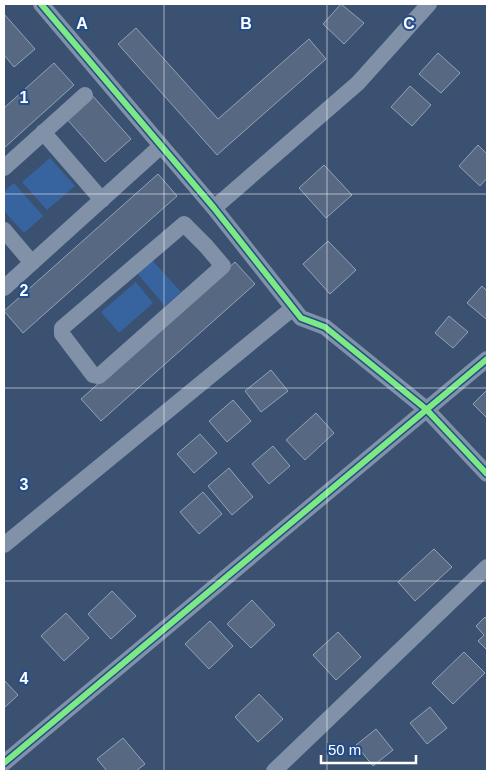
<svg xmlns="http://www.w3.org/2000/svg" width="491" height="775" viewBox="0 0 491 775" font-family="Arial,sans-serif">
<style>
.green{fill:#37639f}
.building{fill:#566882;stroke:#95a2b5}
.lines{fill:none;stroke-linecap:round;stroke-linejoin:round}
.minor{stroke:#8191a7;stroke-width:16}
.cycleway-casing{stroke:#234d89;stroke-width:9}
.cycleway{stroke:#7ce984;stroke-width:6}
.grid{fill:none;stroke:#fff;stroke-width:1;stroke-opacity:0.55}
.grid-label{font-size:16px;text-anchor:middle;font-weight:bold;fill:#fff;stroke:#234d89;stroke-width:4;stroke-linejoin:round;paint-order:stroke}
</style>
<rect width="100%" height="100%" fill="#3a5172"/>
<!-- green -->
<path class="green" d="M50 158 75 186 47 210 22 182Z
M14 183 43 216 24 233 4 211V191Z
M151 259 181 292 165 306 136 272Z
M136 282 153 303 119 333 101 312Z"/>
<!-- building -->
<path class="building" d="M341 4 364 23 344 44 323 24Z
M4 14 35 49 14 67 4 55Z
M136 28 218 119 309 39 326 59 217 155 118 44Z
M438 53 460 73 441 93 419 74Z
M54 63 74 85 4 148V108Z
M410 86 431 105 412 126 391 107Z
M91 94 131 139 105 162 65 117Z
M478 145 487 154V178L480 186 459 166Z
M324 165 352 195 326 218 299 188Z
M158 174 177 196 23 333 4 311Z
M328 241 356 270 330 294 303 264Z
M235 262 255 284 101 421 81 399Z
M482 286 487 291V317L486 319 467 303Z
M449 316 468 332 453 348 435 333Z
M271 370 288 391 261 412 245 391Z
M487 390V418L473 404Z
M233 400 251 421 227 442 209 421Z
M316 413 334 433 305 460 286 440Z
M200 434 217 453 194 473 177 454Z
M273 446 290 466 269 484 252 464Z
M229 468 253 497 232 515 208 486Z
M203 492 222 514 199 534 180 512Z
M434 549 452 567 415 601 398 582Z
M112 591 136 616 111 639 88 614Z
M252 600 275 625 251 648 227 624Z
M66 613 89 638 64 661 41 636Z
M485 617 487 620V650L478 641 484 635 476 626Z
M210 621 233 646 209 669 185 644Z
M338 632 361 657 336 680 313 655Z
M464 652 485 673 453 704 432 683Z
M4 680 18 695 4 708Z
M259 694 283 719 258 742 235 717Z
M430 707 447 728 427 744 410 723Z
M376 729 393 750 373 766 356 745Z
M123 738 145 764 136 771H107L97 759Z"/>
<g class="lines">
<!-- minor -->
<path class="minor" d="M41 4 214 208 301 318 325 327 426 409 487 474
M43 132 102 200
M4 168 85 95
M214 208 358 83 429 4
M184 224 206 246 223 266 99 376 93 375 62 334V328Z
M4 230 32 263
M4 288 161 146
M4 545 293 308
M4 763 487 359
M274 771 487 567"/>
<defs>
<path id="cycleway" d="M41 4 214 208 301 318 325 327 426 409 487 474
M4 763 487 359"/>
</defs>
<!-- cycleway casing -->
<use href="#cycleway" class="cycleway-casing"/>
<!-- cycleway -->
<use href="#cycleway" class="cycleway"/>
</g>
<!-- grid -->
<path class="grid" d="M164 4V771M327 4V771M4 194H487M4 388H487M4 581H487"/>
<g class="grid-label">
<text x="82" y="29">A</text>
<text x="246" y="29">B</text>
<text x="409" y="29">C</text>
<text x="24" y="103">1</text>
<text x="24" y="296">2</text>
<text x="24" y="490">3</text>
<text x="24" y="684">4</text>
</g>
<!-- border -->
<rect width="491" height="775" fill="none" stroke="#ffffff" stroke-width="10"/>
<!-- scale -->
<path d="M321 755v8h95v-8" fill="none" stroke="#ffffff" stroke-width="2.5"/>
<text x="328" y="755" font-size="15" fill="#ffffff" stroke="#234d89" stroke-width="4" paint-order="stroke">50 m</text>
</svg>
